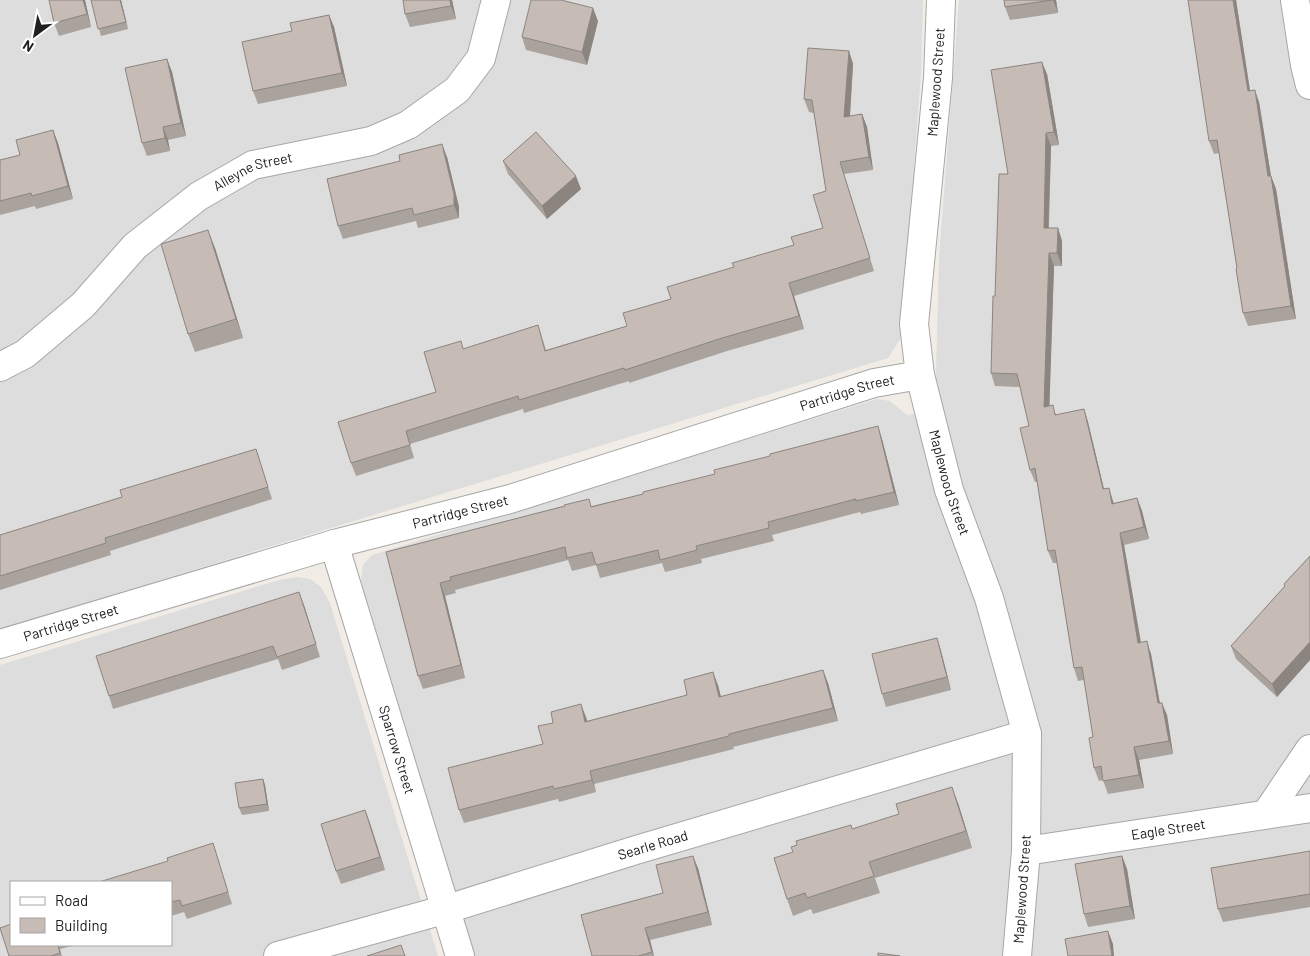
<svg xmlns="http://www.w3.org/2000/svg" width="1310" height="956" viewBox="0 0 1310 956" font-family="Barlow,sans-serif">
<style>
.residential{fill:#dedddd;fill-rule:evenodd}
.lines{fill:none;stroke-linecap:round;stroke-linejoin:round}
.street-casing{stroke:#a7a7a7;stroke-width:30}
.street{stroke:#fff;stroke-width:28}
.wall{fill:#aaa29c}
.shaded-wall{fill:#8b847f}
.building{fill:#c6bcb5;stroke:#8b847f}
.labels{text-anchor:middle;stroke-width:4;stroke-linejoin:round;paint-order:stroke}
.street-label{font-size:14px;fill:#202020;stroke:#fff}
</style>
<rect width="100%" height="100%" fill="#f1ede6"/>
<!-- residential -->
<path class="residential" d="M0 0H923L921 73 901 338 888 358 0 629Z
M959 0H1310V956H473L361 582 363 565 372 555 877 399 890 401 907 415 935 410 939 257Z
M298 577 310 579 321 587 330 603 438 956H0V665L279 580ZM11 882H171V945H11Z"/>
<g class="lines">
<defs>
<g id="street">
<path id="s1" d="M941 0 938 78 914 324 920 375 949 490 989 598 1027 734 1026 851 1017 956"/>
<path d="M1295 0 1305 65 1310 85"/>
<path id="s2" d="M0 367 25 354 83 305 135 246 199 196 253 165 371 141 408 125 457 90 481 58 496 0"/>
<path id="s3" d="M334 544 460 956"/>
<path id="s4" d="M0 644 338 543 510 499 874 383 920 375"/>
<path d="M1266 814 1310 749"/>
<path id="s5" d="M1026 851 1310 808"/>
<path id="s6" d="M278 956 447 909 636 850 1027 734"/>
</g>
</defs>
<!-- street casing -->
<use href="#street" class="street-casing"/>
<!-- street -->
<use href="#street" class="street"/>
</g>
<!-- wall -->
<path class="wall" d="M49 0H85L91 27 59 36 54 23Z
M91 0H121L128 29 101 36Z
M452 0 456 19 410 27 405 14Z
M1004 0H1056L1058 13 1010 20 1005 7Z
M1236 0 1250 90 1259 102 1271 176 1276 189 1296 319 1248 326 1243 313 1237 268 1219 153 1214 154 1209 141Z
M329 15 334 27 347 86 258 104 253 91 292 31Z
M598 21 587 65 526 50 522 37Z
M849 51 853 64 850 116 862 114 867 127 873 170 844 174 874 271 794 296 804 329 727 351 629 383V381L524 413 523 409 410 444 414 458 356 476 351 463 436 392 464 349 538 325 546 350 627 326 671 299 734 267 794 245 823 228 826 191 814 113 809 112 804 99Z
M167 59 172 72 186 136 168 140 170 151 147 156 142 143Z
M1047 74 1059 145 1051 146 1049 228H1058L1062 241V266H1054L1049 406 1057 415 1084 409 1088 422 1104 489 1113 501 1114 503 1137 498 1142 511 1149 539 1124 545 1141 642 1151 654 1160 703 1167 715 1173 754 1139 760 1144 788 1108 794 1103 780 1099 781 1094 768 1093 737 1084 680 1078 681 1074 668 1057 563H1053L1048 551 1037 482H1035L1030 470 1029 426 1020 387 995 386 991 373 995 296 1008 174Z
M53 130 58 143 73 199 36 209 35 206 0 215V160L20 155Z
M447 157 459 207V218L418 228 416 221 343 239 338 226Z
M503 161 581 189 547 219 508 174Z
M215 248 243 338 195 352 188 334Z
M882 439 899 505 861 514 860 512 772 535 774 541 701 559 702 563 665 572 662 563 600 578 596 565 572 571 568 560 455 590 456 593 445 596 465 678 423 689 418 676 386 552 565 506H592Z
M256 449 272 499 110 551 111 555 0 590V535L122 497Z
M1310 556V660L1277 697 1236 659 1231 646 1285 586 1284 584Z
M304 605 320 657 282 670 278 659 113 709 109 696Z
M937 638 941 651 951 690 886 707 882 694Z
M828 683 838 721 733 747 734 749 594 784 596 792 559 802 558 799 464 823 459 810 543 744 586 717 587 721 687 695 718 685 721 697Z
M263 779 265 785 269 811 242 815 239 808Z
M958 803 972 848 875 878 880 893 813 914 811 909 793 916 787 899 852 829Z
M365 810 385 870 341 884 336 871Z
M213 843 232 904 187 919 184 912 171 916V882L168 861Z
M1310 851V907L1223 922 1218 909Z
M1122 856 1127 869 1135 919 1088 927 1084 914Z
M698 868 712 925 650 940 654 956H592L663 893Z
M11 945H76L60 949 62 956H9Z"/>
<!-- shaded-wall -->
<path class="shaded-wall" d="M83 0H85L91 27 87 14Z
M120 0H121L128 29 126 22Z
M450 0H452L456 19 451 6Z
M1053 0H1056L1058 13Z
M1233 0H1236L1252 104 1248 91Z
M593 8 598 21 587 65 582 52Z
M329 15 334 27 347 86 342 73Z
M849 51 853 64 849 130 844 117Z
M167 59 172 72 186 136 181 123Z
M1042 62 1047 74 1059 145 1054 132Z
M1255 90 1259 102 1273 189 1268 176Z
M862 114 867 127 873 170 869 157Z
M163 127 168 140 170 151 165 138Z
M53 130 58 143 73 199 68 186Z
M1046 133 1051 146 1048 240 1044 228Z
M442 144 447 157 459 207V218L454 205Z
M576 176 581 189 547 219 542 206Z
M1271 176 1276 189 1296 319 1291 306Z
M1058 228 1062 241V266L1057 253Z
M208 230 215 248 243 338 236 319Z
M1049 253 1054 266 1049 420 1044 407Z
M789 283 794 296 804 329 799 316Z
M1084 409 1088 422 1107 502 1103 489Z
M878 426 882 439 899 505 894 492Z
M1109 488 1113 501 1116 517 1112 504Z
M1137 498 1142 511 1149 539 1144 527Z
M1120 533 1124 545 1143 656 1138 643Z
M440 583 445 596 465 678 461 665Z
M299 592 304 605 320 657 316 644Z
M937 638 941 651 951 690 947 677Z
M1147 641 1151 654 1162 716 1158 703Z
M1310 642V660L1277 697 1272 684Z
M823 670 828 683 838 721 833 708Z
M713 672 718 685 724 710 719 697Z
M1162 703 1167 715 1173 754 1169 741Z
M581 704 586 717 590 735 585 722Z
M1134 747 1139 760 1144 788 1139 775Z
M590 771 594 784 596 792 592 780Z
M263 779 265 785 269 811 267 804Z
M952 787 958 803 972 848 966 831Z
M365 810 370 823 385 870 380 857Z
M693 856 698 868 712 925 708 912Z
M1122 856 1127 869 1135 919 1130 906Z
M645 928 650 940 654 956 652 952Z
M1108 931 1113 944 1114 956H1112Z"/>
<!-- building -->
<path class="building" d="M49 0H83L87 14 54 23Z
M91 0H120L126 22 98 29Z
M403 0H450L451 6 405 14Z
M531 0H561L593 8 582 52 522 37Z
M1004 0H1052L1005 7Z
M1188 0H1233L1248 91 1255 90 1268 176H1271L1291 306 1243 313 1236 269 1237 268 1217 140 1209 141Z
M329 15 342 73 253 91 242 42 292 31 290 23Z
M808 48 849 51 844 117 862 114 869 157 840 162 870 258 789 283 799 316 722 338 625 370 624 368 519 400 518 396 406 431 410 445 351 463 338 422 436 392 424 352 461 341 463 349 538 325 545 351 627 326 623 313 671 299 667 287 734 267 732 263 794 245 791 237 823 228 813 195 826 191 812 100 804 99Z
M167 59 181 123 163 127 165 138 142 143 125 68Z
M1042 62 1054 132 1046 133 1044 228H1058L1057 253H1049L1044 407 1053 405 1055 415 1084 409 1103 489 1109 488 1112 504 1137 498 1144 527 1120 533 1138 643 1147 641 1158 703H1162L1169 741 1134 747 1139 775 1103 781 1101 766 1094 768 1089 738 1093 737 1082 667 1074 668 1055 550 1048 551 1035 468 1030 470 1020 428 1029 426 1017 374 991 373 993 296H995L999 174H1008L991 70Z
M53 130 68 186 32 196 31 193 0 201V160L20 155 16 140Z
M536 132 576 176 542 206 503 161Z
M442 144 454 194V205L414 215 412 208 338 226 327 179 400 161 399 155Z
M208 230 236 319 188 334 161 244Z
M878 426 894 492 856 501V499L768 522 769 528 696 546 697 550 660 560 658 550 596 565 592 552 567 558 565 547 450 577 451 580 440 583 461 665 418 676 386 552 565 506 564 505 589 499 591 507 643 494V492L715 474 714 470 770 456V454Z
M256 449 268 487 105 538 106 543 0 576V535L122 497 120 490Z
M1310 556V642L1272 684 1231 646 1285 586 1284 584Z
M299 592 316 644 277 657 273 646 109 696 96 656Z
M937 638 947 677 882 694 872 654Z
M823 670 833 708 729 734V736L590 771 592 780 554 789 553 786 459 810 448 768 543 744 538 726 553 723 551 712 581 704 585 722 687 695 684 680 713 672 719 697Z
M263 779 267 804 239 808 235 783Z
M952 787 966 831 869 862 874 876 807 898 805 893 787 899 774 858 793 852 791 847 797 845 796 841 851 825 852 829 899 814 896 804Z
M365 810 380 857 336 871 321 824Z
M213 843 228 892 182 906 180 900 171 902V882H99L168 861 167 858Z
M1310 851V894L1218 909 1211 868Z
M693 856 708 912 645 928 652 952 638 956H592L581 915 663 893 656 865Z
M1122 856 1130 906 1084 914 1075 864Z
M11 924V945H58L60 953 51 956H9L0 928Z
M1108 931 1112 956H1068L1065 939Z
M401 945 405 956H367Z
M878 953 900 956H878Z"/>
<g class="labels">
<!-- street labels -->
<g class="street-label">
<text transform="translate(936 82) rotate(-86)" y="5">Maplewood Street</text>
<text dy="5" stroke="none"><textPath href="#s2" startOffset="324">Alleyne Street</textPath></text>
<text dy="5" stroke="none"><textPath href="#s4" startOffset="884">Partridge Street</textPath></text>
<text dy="5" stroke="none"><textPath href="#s1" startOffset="488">Maplewood Street</textPath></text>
<text dy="5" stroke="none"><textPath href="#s4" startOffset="479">Partridge Street</textPath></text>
<text dy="5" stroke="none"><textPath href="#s4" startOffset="74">Partridge Street</textPath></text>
<text dy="5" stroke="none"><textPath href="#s3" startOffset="215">Sparrow Street</textPath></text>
<text dy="5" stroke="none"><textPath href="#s5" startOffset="144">Eagle Street</textPath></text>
<text dy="5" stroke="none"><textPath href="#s6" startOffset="391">Searle Road</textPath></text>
<text transform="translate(1022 889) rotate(-86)" y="5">Maplewood Street</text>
</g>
</g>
<!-- legend -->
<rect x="10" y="881" width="162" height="65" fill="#ffffff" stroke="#a6a6a6"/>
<rect x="20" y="897" width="25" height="8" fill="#ffffff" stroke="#a6a6a6"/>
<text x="55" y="906" font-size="15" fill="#202020">Road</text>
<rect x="20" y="918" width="25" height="15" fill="#c6bcb5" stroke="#a6a6a6"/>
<text x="55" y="931" font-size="15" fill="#202020">Building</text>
<!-- north arrow -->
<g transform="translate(35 35) rotate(212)" stroke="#ffffff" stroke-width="4" paint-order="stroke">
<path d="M0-4L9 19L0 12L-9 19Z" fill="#202020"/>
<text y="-8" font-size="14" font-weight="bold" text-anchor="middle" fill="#202020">N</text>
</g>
</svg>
